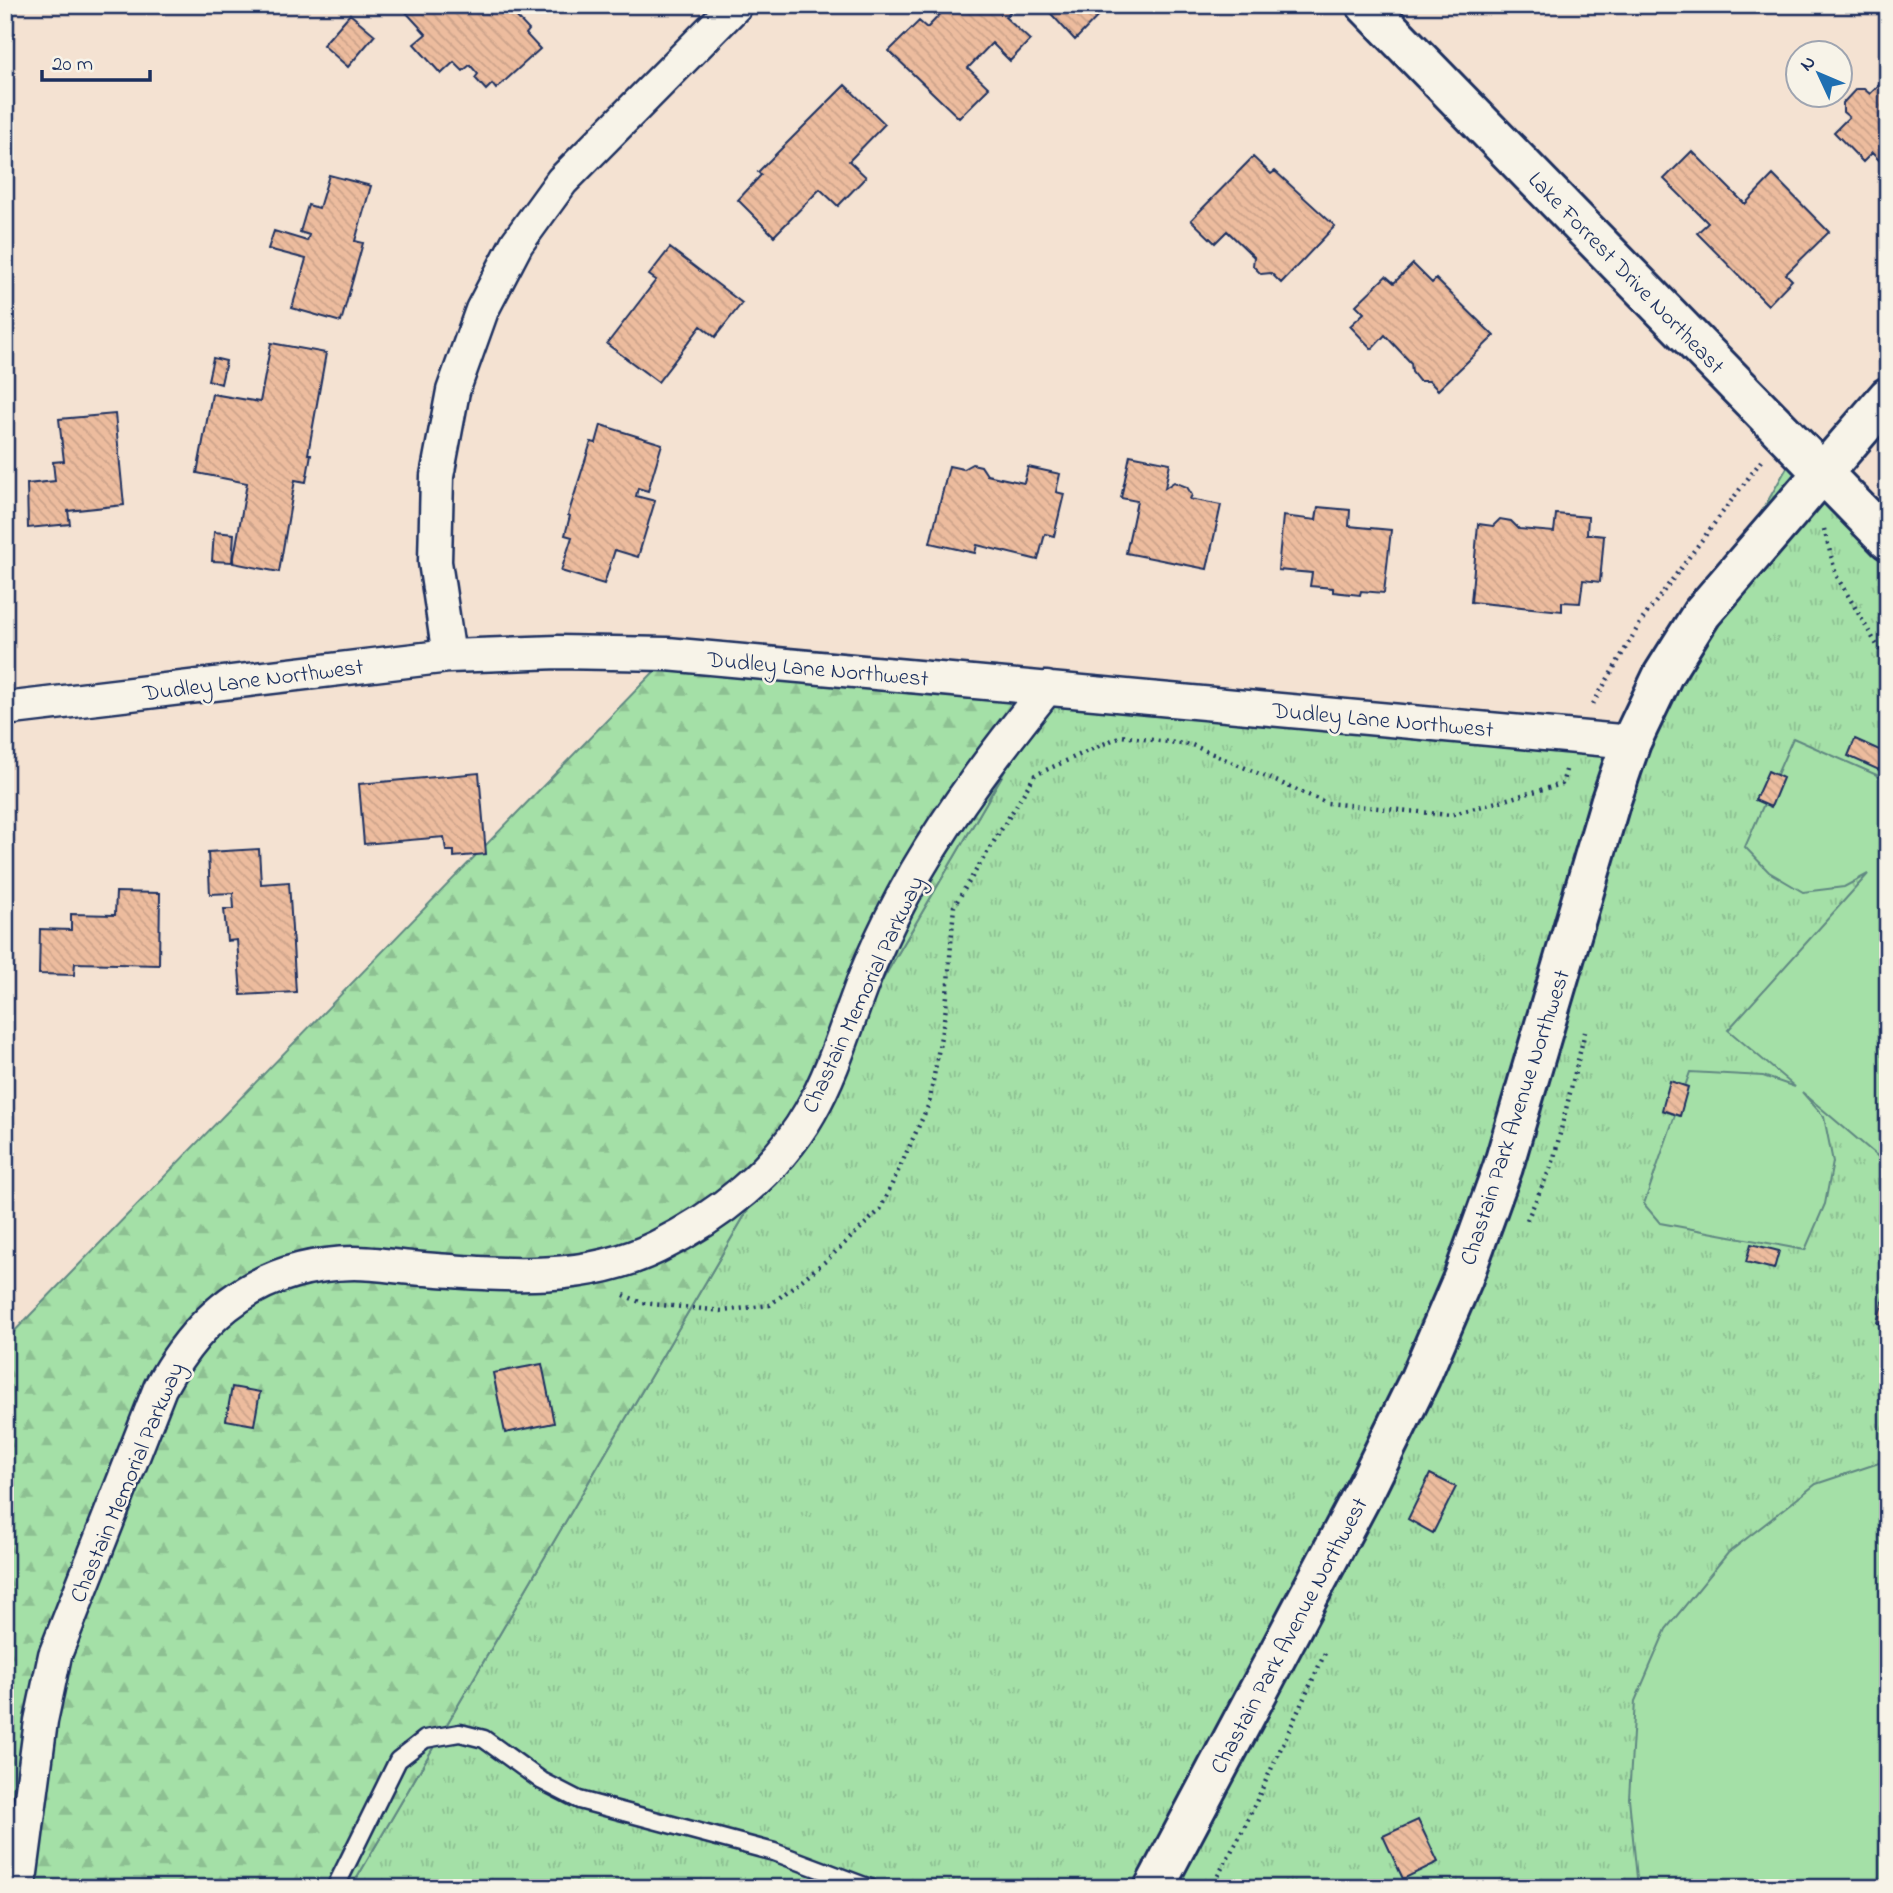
<svg xmlns="http://www.w3.org/2000/svg" width="1893" height="1893" viewBox="0 0 1893 1893" font-family="'Indie Flower',sans-serif">
<style>
.grass{fill:url(#grass-tufts);stroke:#608882;stroke-width:2}
.forest{fill:url(#forest-firs);stroke:#608882;stroke-width:2}
.garden{fill:#a4e0a7;stroke:#608882;stroke-width:2}
.building{fill:url(#building-back-hatch);stroke:#1b2f5e;stroke-width:2}
.lines{fill:none;stroke-linecap:round;stroke-linejoin:round}
.lane-casing{stroke:#1b2f5e;stroke-width:21}
.street-casing{stroke:#1b2f5e;stroke-width:37}
.secondary-casing{stroke:#1b2f5e;stroke-width:44}
.path{stroke:#1b2f5e;stroke-width:4.5;stroke-dasharray:2 5;stroke-linecap:butt}
.lane{stroke:#f7f3e8;stroke-width:16}
.street{stroke:#f7f3e8;stroke-width:32}
.secondary{stroke:#f7f3e8;stroke-width:38}
.labels{text-anchor:middle;stroke-width:5;stroke-linejoin:round;paint-order:stroke}
.street-label{font-size:23px;fill:#1b2f5e;stroke:#f7f3e8}
</style>
<defs>
<pattern id="grass-tufts" width="24" height="20" patternUnits="userSpaceOnUse" patternTransform="scale(1.75)"><rect width="24" height="20" fill="#a4e0a7"/><path d="M3 7l-1-3M5 7V3M7 7l1-3M15 17l-1-3M17 17v-4M19 17l1-3" fill="none" stroke="#8dc092"/></pattern>
<pattern id="forest-firs" width="22" height="20" patternUnits="userSpaceOnUse" patternTransform="scale(1.75)"><rect width="22" height="20" fill="#a4e0a7"/><path d="M5 1l3.5 6h-7zM16 11l3.5 6h-7z" fill="#8dc092"/></pattern>
<pattern id="building-back-hatch" width="6" height="6" patternUnits="userSpaceOnUse" patternTransform="scale(1.75)"><rect width="6" height="6" fill="#edbc9e"/><path d="M-1 5l2 2M0 0l6 6M5-1l2 2" fill="none" stroke="#cba28a"/></pattern>
</defs>
<rect width="100%" height="100%" fill="#f4e2d2"/>
<filter id="ink" filterUnits="userSpaceOnUse"><feTurbulence type="fractalNoise" baseFrequency=".0143" numOctaves="2"/><feDisplacementMap in="SourceGraphic" scale="14" xChannelSelector="R" yChannelSelector="G"/><feConvolveMatrix kernelMatrix="1 2 1 2 8 2 1 2 1" color-interpolation-filters="sRGB"/></filter>
<g filter="url(#ink)">
<!-- grass -->
<path class="grass" d="M1793 457 1888 553V1888H351L1044 704 1625 750Z"/>
<!-- forest -->
<path class="forest" d="M673 652 1044 704 351 1888H5V1341Z"/>
<!-- garden -->
<path class="garden" d="M1793 738 1888 780V844L1883 855 1888 851V1165L1802 1092 1824 1117 1833 1162 1825 1204 1805 1250 1660 1223 1644 1204 1690 1072 1763 1076 1795 1087 1728 1030 1868 874 1844 887 1803 892 1769 872 1745 847Z
M1888 1460V1887L1638 1888 1629 1798 1635 1701 1666 1629 1728 1553 1816 1484Z"/>
<!-- building -->
<path class="building" d="M409 5H518L520 8 514 14 529 30 526 34 540 49 496 89 492 84 486 90 475 78 478 74 470 65 463 71 454 62 441 74 414 44 426 34 404 10Z
M949 5H1017L1005 17 1030 40 1010 61 992 43 968 68 989 88 959 118 889 51 919 21 927 28Z
M1043 5H1109L1075 40Z
M350 14 375 35 348 67 323 45Z
M1888 76V169L1872 153 1863 162 1834 132 1849 117 1843 112V103L1856 89H1864L1870 94Z
M845 85 885 124 849 161 866 177 838 206 820 189 774 236 738 200 761 175 758 172Z
M1692 151 1745 204 1773 175 1829 232 1786 274 1792 280 1768 305 1697 233 1708 223 1664 179Z
M1253 157 1271 174 1275 171 1335 226 1281 283 1271 273 1261 274 1253 266 1254 257 1227 231 1215 243 1191 220Z
M329 175 371 186 355 241 363 243 341 322 292 308 306 259 268 249 274 231 307 241 309 235 300 232 308 205 319 208Z
M670 248 742 303 715 337 701 326 658 382 607 344 656 280 649 275Z
M1413 264 1432 283 1436 279 1494 336 1438 390 1429 381H1419L1412 372 1411 363 1385 335 1372 349 1350 326 1364 313 1356 305 1386 276 1394 283Z
M271 343 326 353 308 454H311L306 482 295 480 279 572 233 563 247 483 197 473 212 394 260 402Z
M213 358 226 361 221 384 208 380Z
M115 414 124 505 68 511 70 524 28 528 27 484 55 481 53 462 64 461 59 419Z
M601 425 662 444 648 491 638 488 636 496 655 501 638 557 615 550 604 584 561 571 572 537 565 535 570 516 568 515 591 442 596 443Z
M1130 455 1170 463 1165 488 1174 482 1187 487 1192 495 1190 499 1221 505 1207 569 1126 553 1137 501 1121 498Z
M972 464 981 466 987 475 1024 483 1028 467 1060 474 1056 492 1064 494 1054 536 1045 534 1038 560 977 545 975 553 930 543 949 466 963 469Z
M1318 507 1350 510 1349 526 1391 530 1384 593 1361 591 1360 595 1333 592V588L1310 586 1312 573 1278 570 1283 516 1316 520Z
M1556 514 1588 517 1587 534 1604 536 1600 582 1583 580 1580 603 1562 602V611L1471 602 1478 524 1493 526 1500 519 1511 521 1519 529 1554 532Z
M214 532 234 534 232 562 212 561Z
M1855 739 1886 753 1879 770 1848 756Z
M1768 771 1783 778 1771 807 1755 800Z
M479 773 486 854 454 857V851H446L444 837 364 844 359 784Z
M259 849 261 884 289 882 296 992 241 995 237 940 227 941 224 909H234L233 893 210 894 208 852Z
M116 892 160 893 159 965 75 963 74 975 39 974 40 929 71 930V914L115 915Z
M1670 1081 1688 1087 1680 1116 1662 1110Z
M1751 1244 1779 1251 1774 1269 1746 1262Z
M1887 1284H1888V1325L1877 1323Z
M542 1364 554 1423 505 1433 493 1373Z
M232 1387 260 1392 254 1425 226 1420Z
M1430 1474 1456 1487 1433 1533 1408 1519Z
M1418 1820 1438 1862 1403 1879 1383 1836Z
M384 1880 397 1888H380Z"/>
<g class="lines">
<defs>
<path id="lane" d="M335 1888 398 1760 425 1739 460 1733 484 1739 542 1781 579 1800 774 1852 870 1888"/>
<path id="street" d="M449 656 435 562 437 476 453 391 482 310 517 243 562 181 736 5
M5 709 449 656 558 652 667 654 1631 742
M19 1888 41 1721 55 1655 160 1388C202 1310 263 1264 354 1263 373 1263 392 1266 411 1268 493 1274 580 1285 657 1247 718 1217 776 1172 810 1112 837 1065 850 1011 871 962 884 931 900 900 916 872 955 805 999 748 1047 688"/>
<path id="secondary" d="M1366 5 1888 540
M1154 1888 1368 1484 1420 1378 1463 1278 1503 1167 1610 803 1631 742 1663 675 1702 613 1888 397"/>
</defs>
<!-- lane casing -->
<use href="#lane" class="lane-casing"/>
<!-- street casing -->
<use href="#street" class="street-casing"/>
<!-- secondary casing -->
<use href="#secondary" class="secondary-casing"/>
<!-- path -->
<path class="path" d="M1824 529 1836 575 1888 664
M1593 704 1642 620 1761 461
M1527 1220 1553 1162 1585 1032
M624 1295 642 1303 723 1311 770 1305 827 1260 880 1210 929 1104 946 1008 954 906 1035 775 1121 736 1192 745 1327 803 1450 815 1562 784 1566 770
M1211 1888 1243 1830 1325 1653"/>
<!-- lane -->
<use href="#lane" class="lane"/>
<!-- street -->
<use href="#street" class="street"/>
<!-- secondary -->
<use href="#secondary" class="secondary"/>
</g>
</g>
<g class="labels">
<!-- street labels -->
<g class="street-label">
<text transform="translate(1627 272) rotate(46)" y="8">Lake Forrest Drive Northeast</text>
<text transform="translate(818 668) rotate(5)" y="8">Dudley Lane Northwest</text>
<text transform="translate(253 679) rotate(-7)" y="8">Dudley Lane Northwest</text>
<text transform="translate(1383 719) rotate(5)" y="8">Dudley Lane Northwest</text>
<text transform="translate(862 994) rotate(-65)" y="8">Chastain Memorial Parkway</text>
<text transform="translate(1514 1117) rotate(-72)" y="8">Chastain Park Avenue Northwest</text>
<text transform="translate(126 1482) rotate(-67)" y="8">Chastain Memorial Parkway</text>
<text transform="translate(1288 1635) rotate(-62)" y="8">Chastain Park Avenue Northwest</text>
</g>
</g>
<!-- margin -->
<rect width="1893" height="1893" fill="none" stroke="#f7f3e8" stroke-width="28"/>
<rect x="14" y="14" width="1865" height="1865" fill="none" stroke="#1b2f5e" stroke-width="2.5" filter="url(#ink)"/>
<!-- north arrow -->
<g transform="translate(1819 74) rotate(314)"><circle r="33" fill="#f7f3e8" stroke="#9fa5b1" stroke-width="2"/>
<path d="M0-5L12 26L0 18L-12 26Z" fill="#1f6fb2"/>
<text y="-10" font-size="19" font-weight="bold" text-anchor="middle" fill="#1b2f5e">N</text>
</g>
<!-- scale -->
<path d="M42 70v10h108v-10" fill="none" stroke="#1b2f5e" stroke-width="3.5"/>
<text x="52" y="70" font-size="21" fill="#1b2f5e" stroke="#f7f3e8" stroke-width="5" paint-order="stroke">20 m</text>
</svg>
